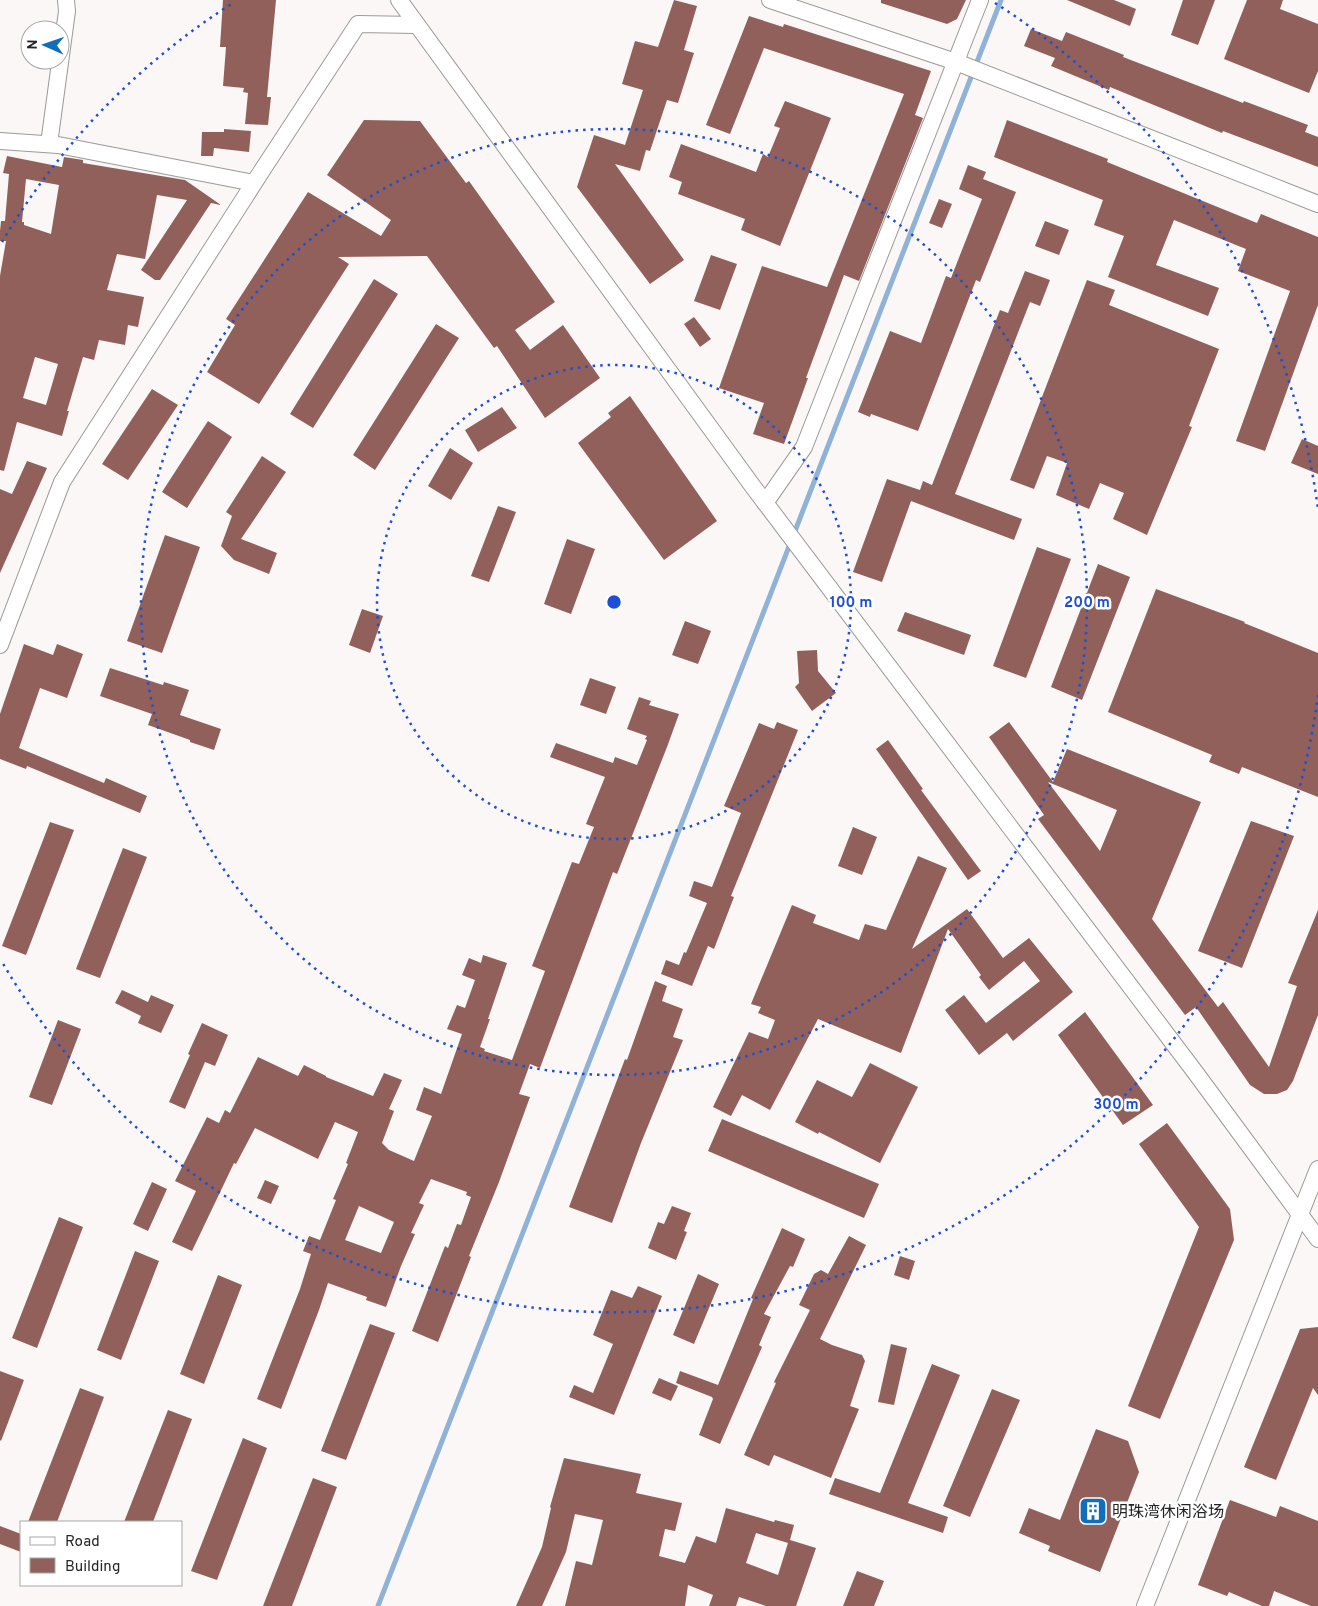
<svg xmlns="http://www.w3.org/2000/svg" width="1318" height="1606" viewBox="0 0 1318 1606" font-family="Overpass,'Noto Sans SC',sans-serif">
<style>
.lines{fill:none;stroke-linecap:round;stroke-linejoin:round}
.stream{stroke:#90b2d6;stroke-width:5}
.building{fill:#91605a;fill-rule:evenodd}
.minor-casing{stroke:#9d9998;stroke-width:18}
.minor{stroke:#fff;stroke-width:16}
.ring{fill:none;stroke:#1d4ed8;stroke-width:2.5;stroke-dasharray:2.5 5}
.labels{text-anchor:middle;stroke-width:5;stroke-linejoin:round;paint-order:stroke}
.poi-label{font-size:16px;fill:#252424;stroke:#fff;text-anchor:start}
.centre{fill:#1d4ed8;stroke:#fff;stroke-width:2.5}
.ring-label{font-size:15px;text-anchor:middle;font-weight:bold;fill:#1d4ed8;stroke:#fff;stroke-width:5;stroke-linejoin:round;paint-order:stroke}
</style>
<rect width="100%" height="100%" fill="#fbf7f6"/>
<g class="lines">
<!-- stream -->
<path class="stream" d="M378 1606 1001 0"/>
</g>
<!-- building -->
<path class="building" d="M223 0H276L267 97H271L268 125 245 124 248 93 243 92 244 88 223 86 226 47H220Z
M674 0 697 6 684 50 694 53 678 103 667 100 650 151 646 150 640 171 615 164 684 260 650 284 577 187 594 135 625 145 643 90 622 84 635 41 658 47Z
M881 0H966L957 19 947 24 881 3Z
M1067 0H1114L1136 9 1130 26Z
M1183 0H1215L1198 45 1171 35Z
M1247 0H1283L1280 9 1318 24V71L1309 93 1224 59Z
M749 16 783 27 784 24 931 71 915 115 923 118 859 281 844 275 806 378H808L784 444 753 434 764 403 719 388 762 266 827 287 904 94 764 48 730 134 706 125Z
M1031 29 1062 41 1066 32 1124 55 1123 57 1243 103 1244 101 1308 125 1305 132 1318 137V167L1223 131 1222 133 1110 87 1109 90 1051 66 1055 58 1024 46Z
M785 101 831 118 780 246 741 230 745 219 678 194 682 182 669 177 681 144 756 172 763 154 768 157 780 128 774 126Z
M364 120 420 121 466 183 469 181 555 302 515 330 530 350 563 325 600 378 545 418 497 346 494 348 427 256 338 257 349 264 259 404 207 372 235 325 226 319 308 192 381 236 391 220 327 175Z
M1007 120 1108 159 1107 162 1257 223 1261 214 1318 237V305L1265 451 1236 441 1290 291 1238 271 1246 249 1174 220 1156 265 1219 288 1208 316 1108 277 1124 236 1094 225 1103 200 994 157Z
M224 129 251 131 249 152 214 148 213 156H201L202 132H224Z
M7 156 62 167 64 157 83 160V163L185 180 221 205 211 203 160 280H155L141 270 187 200 157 195 145 259 117 254 107 290 144 297 138 327 128 325 125 345 99 340 94 360 83 357 67 411H69L62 436 17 422 4 471 0 470V276L6 241H0V231L1 221H5L9 174 3 173ZM26 179 59 185 51 234 24 225V222H22ZM35 357 58 364 46 405 23 398Z
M968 165 986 172 983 179 1016 192 980 282 976 280 918 431 871 414 870 417 858 412 890 331 921 343 946 276 951 278 982 199 959 189Z
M939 199 952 204 942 228 929 223Z
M1045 221 1069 230 1059 255 1035 246Z
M711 255 737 264 720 310 694 301Z
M1025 271 1050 280 1040 306 1030 302 955 494 1022 519 1014 540 911 501 882 582 853 572 887 479 920 490 923 481 932 485 1000 310 1008 313Z
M374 279 398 294 313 428 290 414Z
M1087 280 1115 290 1109 305 1219 349 1189 426 1192 427 1147 535 1113 519 1124 493 1100 483 1089 509 1056 495 1067 463 1047 456 1034 489 1010 480Z
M694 317 711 339 700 347 684 324Z
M436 324 459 338 375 470 353 455Z
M152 389 178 405 128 480 102 464Z
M630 396 717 521 664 560 578 443 611 417 608 413Z
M502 407 517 428 478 452 465 430Z
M208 421 232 437 187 508 162 492Z
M1302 439 1318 446V474L1291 463Z
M450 448 473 463 451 500 428 486Z
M262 456 286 472 241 539 277 553 269 574 234 560 221 546 232 516 226 512Z
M27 461 47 468 0 573V489L12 494Z
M498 506 516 512 489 582 471 576Z
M165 535 200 547 162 653 127 641Z
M567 539 595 549 571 614 544 604Z
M1037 547 1071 559 1026 678 993 666Z
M1098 564 1130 577 1082 700 1051 687Z
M1156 589 1245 622 1244 623 1318 653V797L1242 767 1239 774 1209 762 1212 755 1108 712Z
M362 609 383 616 370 653 349 645Z
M905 612 971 635 964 655 897 631Z
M685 621 711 631 698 664 672 655Z
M24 644 53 655 57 644 83 654 67 698 40 688 19 748 104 783 106 778 147 796 140 813 27 766 26 769 0 759V714Z
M817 650 818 671 836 693 812 711 795 687 799 683 797 651Z
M110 668 163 685 164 682 189 690 180 715 221 729 214 750 190 742V740L148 725 152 714 100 696Z
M590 678 616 687 606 714 580 705Z
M639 697 651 701 649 705 679 714 667 747 617 874 613 872 540 1068 530 1064 519 1094 530 1097 499 1182 469 1256 471 1257 438 1342 412 1331 445 1246 448 1248 457 1224 461 1225 471 1197 466 1195 467 1192 431 1179 419 1203 424 1205 411 1233 415 1234 401 1266 386 1307 366 1300 367 1297 328 1283 319 1310 281 1409 257 1399 300 1289 311 1254 303 1251 309 1236 320 1240 336 1200 333 1199 348 1164 346 1163 358 1132 335 1122 318 1159 255 1128 236 1164 234 1163 192 1251 172 1242 196 1191 175 1181 207 1117 219 1123 225 1110 230 1113 258 1057 298 1076 304 1065 326 1076V1077L373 1096 384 1073 402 1080 389 1109 394 1111 382 1143 389 1150 414 1161 432 1116 416 1110 424 1087 441 1094 462 1034 447 1029 457 1005 465 1008 475 980 462 975 469 958 481 963 483 955 507 963 488 1019H490L480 1047 485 1049 484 1051 512 1060 545 971 532 966 572 862 579 864 594 827 586 824 605 777 550 757 556 743 613 763 615 757 637 765 647 740 645 739 647 736 627 729ZM359 1206 394 1222 381 1253 345 1240Z
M777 722 798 730 731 896 734 897 714 949 708 946 692 986 661 974 666 960 679 965 684 952 686 953 707 903 689 896 694 881 712 887 741 813 724 806 759 723 774 729Z
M1009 722 1053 782 1067 749 1201 802 1152 919 1218 1007 1223 1002 1269 1067 1297 986 1288 983 1318 910V1015L1293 1081 1287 1090 1277 1094H1264L1250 1085 1196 1007 1185 1015 1038 819 1044 815 989 737ZM1048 782 1117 810 1100 851Z
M888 740 923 789 921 790 981 871 968 880 876 749Z
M1251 821 1294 836 1242 968 1198 951Z
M50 822 74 830 26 955 2 946Z
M853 827 877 837 862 875 838 866Z
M123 848 147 857 100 978 76 969Z
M918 856 947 868 912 949 967 909 1003 958 1029 938 1073 992 1013 1041 1007 1033 979 1055 945 1010 964 995 986 1023 1040 981 1024 961 989 990 979 977 981 975 948 929 901 1053 818 1019 770 1110 742 1095 731 1116 713 1107 749 1032 768 1039 775 1020 758 1013 761 1007 751 1004 792 905 816 915 813 923 859 940 865 924 886 930Z
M655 981 667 986 662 1001 683 1009 673 1037 683 1040 641 1143 612 1223 569 1207 625 1059 627 1060Z
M122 990 148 1002 151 995 174 1005 161 1033 138 1023 141 1016 115 1003Z
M1085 1012 1153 1105 1123 1125 1058 1035Z
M58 1020 81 1029 52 1105 29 1097Z
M202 1023 228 1035 215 1066 205 1062 185 1109 169 1102 190 1055 188 1054Z
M870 1063 918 1087 880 1163 819 1132 818 1134 795 1122 817 1080 852 1097Z
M722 1119 879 1184 864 1218 708 1151Z
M1167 1123 1230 1209 1234 1240 1160 1419 1128 1406 1199 1227 1139 1144Z
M265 1180 279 1186 271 1204 257 1198Z
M152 1182 167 1189 148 1231 133 1224Z
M672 1206 691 1213 684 1231 687 1232 676 1260 648 1248 658 1222 664 1224Z
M59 1217 83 1227 37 1348 12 1338Z
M782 1228 805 1239 793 1267 790 1266 764 1314 771 1317 759 1345 762 1347 720 1444 699 1435 713 1399 712 1397 676 1383 680 1371 718 1385 753 1299 751 1298Z
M849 1236 866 1245 820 1339 832 1345 862 1355 865 1361 850 1406 859 1409 831 1478 774 1455 769 1466 744 1455 776 1383 774 1382 810 1310 799 1305 814 1274 821 1270 828 1274Z
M135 1251 159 1261 121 1360 97 1350Z
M900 1256 915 1261 909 1280 894 1275Z
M698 1274 719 1284 694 1344 673 1335Z
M218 1275 242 1285 204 1384 180 1374Z
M638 1286 662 1296 614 1415 569 1397 574 1385 593 1393 613 1344 593 1335 611 1290 632 1298Z
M370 1324 395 1333 346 1460 321 1451Z
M1318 1327V1395L1313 1388 1276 1480 1244 1467 1300 1329Z
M891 1344 907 1348 894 1405 878 1402Z
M932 1364 960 1375 908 1503 948 1517 943 1533 829 1494 835 1478 880 1493Z
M0 1371 24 1380 1 1441 0 1440Z
M659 1378 678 1386 671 1401 652 1393Z
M80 1388 104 1397 57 1522H28Z
M992 1389 1020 1400 970 1517 943 1506Z
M168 1410 192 1419 153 1522H124Z
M1096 1429 1128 1441 1139 1472 1100 1572 1048 1551 1050 1546 1019 1533 1029 1508 1060 1520Z
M243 1438 267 1448 217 1580 191 1571Z
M564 1458 641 1474 636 1493 682 1503 675 1531 665 1529 659 1556 685 1563 696 1536 716 1543 726 1508 774 1522 775 1520 794 1525 790 1540 816 1548 796 1606H766L739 1597 736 1606H709L713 1595 688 1585 685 1606H565L576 1561 592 1565 603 1520 575 1514 566 1552 542 1606H516L542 1547 551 1508 550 1507ZM756 1533 788 1543 778 1575 746 1563Z
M313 1478 337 1487 292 1606H263Z
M1230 1500 1276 1517 1280 1506 1318 1521V1606H1311L1274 1591 1269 1606H1262L1229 1592 1227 1596 1198 1585Z
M0 1526 21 1534V1552L0 1544Z
M857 1571 884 1581 874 1606H843Z"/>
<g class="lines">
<defs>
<path id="minor" d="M399 0 754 488 1195 1072 1318 1239
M770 0 956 62 1318 204
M0 141 58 145 254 183
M49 144 67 11 66 0
M765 503 804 447 980 0
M0 645 62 482 263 169 358 24 416 25
M1145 1606 1318 1169"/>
</defs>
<!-- minor casing -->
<use href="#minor" class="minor-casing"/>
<!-- minor -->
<use href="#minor" class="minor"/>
</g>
<!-- distance rings -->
<g class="ring">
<circle cx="614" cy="602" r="237"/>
<circle cx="614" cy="602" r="473"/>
<path d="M1318 695A710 710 0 0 1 2 962M2 242A710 710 0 0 1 233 3M995 3A710 710 0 0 1 1318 509"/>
</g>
<!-- icons -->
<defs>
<symbol id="building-square" viewBox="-11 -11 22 22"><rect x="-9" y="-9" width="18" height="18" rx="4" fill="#116eba" stroke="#fff"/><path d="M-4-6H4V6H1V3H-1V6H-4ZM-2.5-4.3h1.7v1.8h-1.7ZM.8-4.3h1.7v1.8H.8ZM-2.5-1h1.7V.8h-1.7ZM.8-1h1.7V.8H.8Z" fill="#fff"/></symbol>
</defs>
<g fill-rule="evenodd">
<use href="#building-square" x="1077" y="1495" width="32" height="32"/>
</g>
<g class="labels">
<!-- poi labels -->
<g class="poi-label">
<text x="1112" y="1517">明珠湾休闲浴场</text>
</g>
</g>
<circle cx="614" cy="602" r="8" class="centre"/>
<g class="ring-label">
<text x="851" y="607">100 m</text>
<text x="1087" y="607">200 m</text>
<text x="1116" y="1109">300 m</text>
</g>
<!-- legend -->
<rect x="20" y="1521" width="162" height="65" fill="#ffffff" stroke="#a8a7a7"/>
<rect x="30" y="1537" width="25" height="8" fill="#ffffff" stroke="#a8a7a7"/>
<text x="65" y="1546" font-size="15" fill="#252424">Road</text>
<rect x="30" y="1558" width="25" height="15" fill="#91605a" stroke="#a8a7a7"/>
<text x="65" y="1571" font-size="15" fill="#252424">Building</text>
<!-- north arrow -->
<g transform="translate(45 45) rotate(272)"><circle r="24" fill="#ffffff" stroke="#a8a7a7"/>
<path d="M0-4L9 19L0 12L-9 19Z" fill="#116eba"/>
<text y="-8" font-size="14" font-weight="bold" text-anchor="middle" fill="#252424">N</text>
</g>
</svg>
